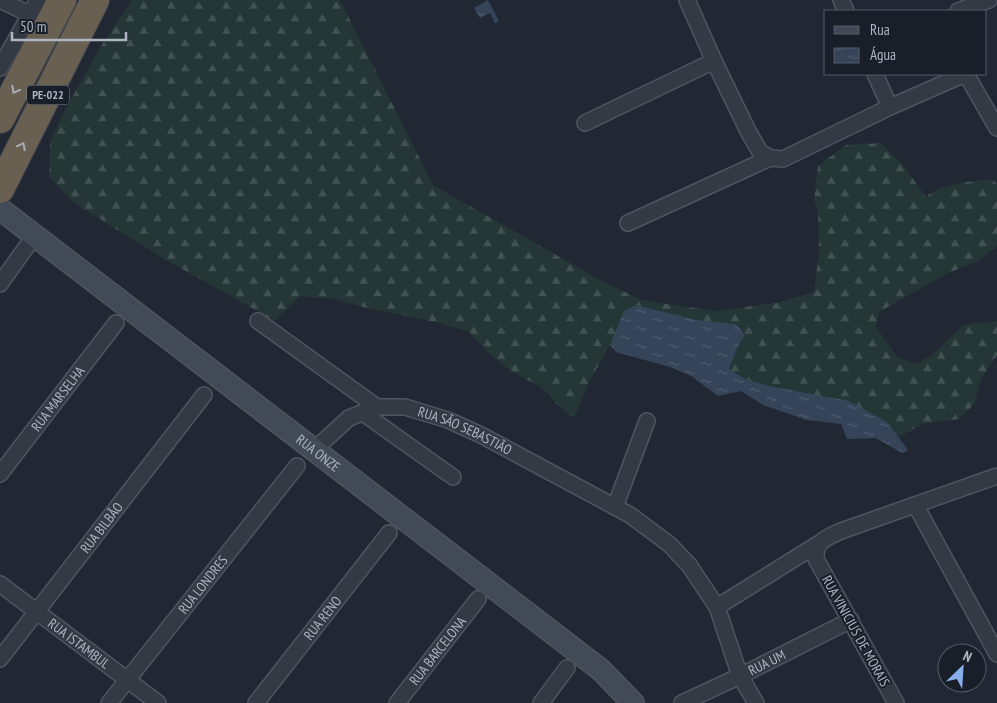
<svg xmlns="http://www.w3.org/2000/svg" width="997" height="703" viewBox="0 0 997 703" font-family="'PT Sans Narrow',sans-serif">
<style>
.forest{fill:url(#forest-firs)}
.water{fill:url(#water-ripples)}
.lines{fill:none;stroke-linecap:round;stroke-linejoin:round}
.street-casing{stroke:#4e555f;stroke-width:18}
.secondary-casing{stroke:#4e555f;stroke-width:24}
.highway-casing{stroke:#3e454f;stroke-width:30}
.street{stroke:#343a44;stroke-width:15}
.secondary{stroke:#424a57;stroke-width:21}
.highway{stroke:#6a6051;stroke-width:28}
.oneway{stroke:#a7acb6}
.labels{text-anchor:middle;stroke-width:4;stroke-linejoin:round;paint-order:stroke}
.shield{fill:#191f29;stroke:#818893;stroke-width:1}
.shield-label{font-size:12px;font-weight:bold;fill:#aeb5c1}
.street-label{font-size:14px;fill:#aeb5c1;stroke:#191f29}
</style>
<defs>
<pattern id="forest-firs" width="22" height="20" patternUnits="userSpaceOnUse" patternTransform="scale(1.25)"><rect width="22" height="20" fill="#253636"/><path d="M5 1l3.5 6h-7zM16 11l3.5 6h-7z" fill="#425151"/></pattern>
<pattern id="water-ripples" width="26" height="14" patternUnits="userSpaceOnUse" patternTransform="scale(1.25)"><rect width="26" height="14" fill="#364459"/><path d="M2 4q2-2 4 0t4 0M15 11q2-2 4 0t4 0" fill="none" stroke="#515d6f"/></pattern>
</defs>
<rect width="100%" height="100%" fill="#212833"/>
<!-- forest -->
<path class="forest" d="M132 0H340L433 185 602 281 642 300 715 311 776 303 814 292 819 252 818 214 814 200 818 166 846 145 881 143 906 169 926 197C944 182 971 182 992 179L997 184V246L978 261 946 274 879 312 876 327 898 358 916 364 932 355 963 325 997 321V355L982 378 974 404 959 419 923 424 895 439 747 380 729 369 738 346 745 335 736 324 697 320 636 305 610 345 589 382 574 418 559 406 541 387 514 373 493 357 469 332 436 322 367 308 334 299 300 296 275 321 166 260 74 203 49 177 50 142 65 110 99 49Z"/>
<!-- water -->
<path class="water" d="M488 0 499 21 495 23 490 13 480 18 474 8Z
M636 305 697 320 736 324 745 335 738 346 729 369 747 380 773 387 849 401 887 422 908 450 902 453 876 438 847 439 841 424 807 420 763 405 741 391 718 396 691 376 670 367 616 352 610 345 624 311Z"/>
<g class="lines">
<defs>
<g id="street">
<path d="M0 0 29 14"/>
<path d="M687 0 714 61 748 131 760 152 770 158 783 159 890 107 965 74"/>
<path d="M841 0 846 11"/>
<path d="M958 11 989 0"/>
<path d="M0 68 38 0"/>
<path d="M875 74 890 107"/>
<path d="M966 74 997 128"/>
<path d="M585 123 714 61"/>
<path d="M628 223 770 158"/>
<path d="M0 284 27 246"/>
<path d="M258 321 377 407"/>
<path d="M363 413 453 477"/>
<path id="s1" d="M314 450 349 418 377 407H405L448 420 481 435 630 515 669 544 689 565 717 607 740 676 756 703"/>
<path id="s2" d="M0 474 116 323"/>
<path d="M916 506 997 654"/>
<path d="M615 507 647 421"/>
<path id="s3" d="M0 584 158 703"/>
<path d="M717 607 818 544"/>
<path id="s4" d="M0 659 204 395"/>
<path id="s5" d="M109 703 297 466"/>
<path id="s6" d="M256 703 389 533"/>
<path id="s7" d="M397 703 478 599"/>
<path d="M541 703 567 668"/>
<path id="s8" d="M682 703 740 676 851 620"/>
<path d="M896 703 816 559C815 541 826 538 841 531L997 476"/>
</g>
<g id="secondary">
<path id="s9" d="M0 209 601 670 633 703"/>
</g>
<path id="highway" d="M0 119 62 0
M0 189 95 0"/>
</defs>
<!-- street casing -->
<use href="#street" class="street-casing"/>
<!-- secondary casing -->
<use href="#secondary" class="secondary-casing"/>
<!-- highway casing -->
<use href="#highway" class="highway-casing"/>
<!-- street -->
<use href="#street" class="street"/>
<!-- secondary -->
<use href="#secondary" class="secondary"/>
<!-- highway -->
<use href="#highway" class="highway"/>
</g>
<!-- one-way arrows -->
<defs><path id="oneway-chevron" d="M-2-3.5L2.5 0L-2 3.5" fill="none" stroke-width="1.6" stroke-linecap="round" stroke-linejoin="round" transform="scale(1.25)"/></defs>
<g class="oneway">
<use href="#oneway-chevron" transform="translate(15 90) rotate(117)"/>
<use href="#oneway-chevron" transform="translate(22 146) rotate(-63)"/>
</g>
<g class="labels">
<!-- shield labels -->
<rect class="shield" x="27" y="85.5" width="42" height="19" rx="4"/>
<g class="shield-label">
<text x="48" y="99">PE-022</text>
</g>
<!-- street labels -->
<g class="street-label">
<text dy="5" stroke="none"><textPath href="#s2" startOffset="95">RUA MARSELHA</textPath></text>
<text dy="5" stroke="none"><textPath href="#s1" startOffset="170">RUA SÃO SEBASTIÃO</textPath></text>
<text dy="5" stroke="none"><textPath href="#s9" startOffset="401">RUA ONZE</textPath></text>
<text dy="5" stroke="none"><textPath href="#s4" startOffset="166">RUA BILBÃO</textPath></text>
<text dy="5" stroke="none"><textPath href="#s5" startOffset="151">RUA LONDRES</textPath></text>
<text dy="5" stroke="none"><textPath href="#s6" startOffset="108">RUA RENO</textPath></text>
<text transform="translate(856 631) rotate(61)" y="5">RUA VINICIUS DE MORAIS</text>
<text dy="5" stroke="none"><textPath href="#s3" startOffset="99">RUA ISTAMBUL</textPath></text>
<text dy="5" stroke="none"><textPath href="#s7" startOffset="66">RUA BARCELONA</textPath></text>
<text dy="5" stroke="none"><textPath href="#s8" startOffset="94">RUA UM</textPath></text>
</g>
</g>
<!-- legend -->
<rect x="824" y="10" width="162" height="65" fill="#191f29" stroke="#555b66"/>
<rect x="834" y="26" width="25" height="8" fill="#424a57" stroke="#555b66"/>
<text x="870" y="35" font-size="15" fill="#aeb5c1">Rua</text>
<rect x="834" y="48" width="25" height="15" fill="url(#water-ripples)" stroke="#555b66"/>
<text x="870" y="60" font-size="15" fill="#aeb5c1">Água</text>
<!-- north arrow -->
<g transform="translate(962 668) rotate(25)"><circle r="24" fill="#191f29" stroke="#555b66"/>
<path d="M0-4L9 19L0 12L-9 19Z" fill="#87aded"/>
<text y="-8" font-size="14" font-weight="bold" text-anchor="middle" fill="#aeb5c1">N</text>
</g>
<!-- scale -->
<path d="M12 32v8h114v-8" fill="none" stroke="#aeb5c1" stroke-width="2.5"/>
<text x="20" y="32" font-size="15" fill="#aeb5c1" stroke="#191f29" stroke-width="4" paint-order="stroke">50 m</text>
</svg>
